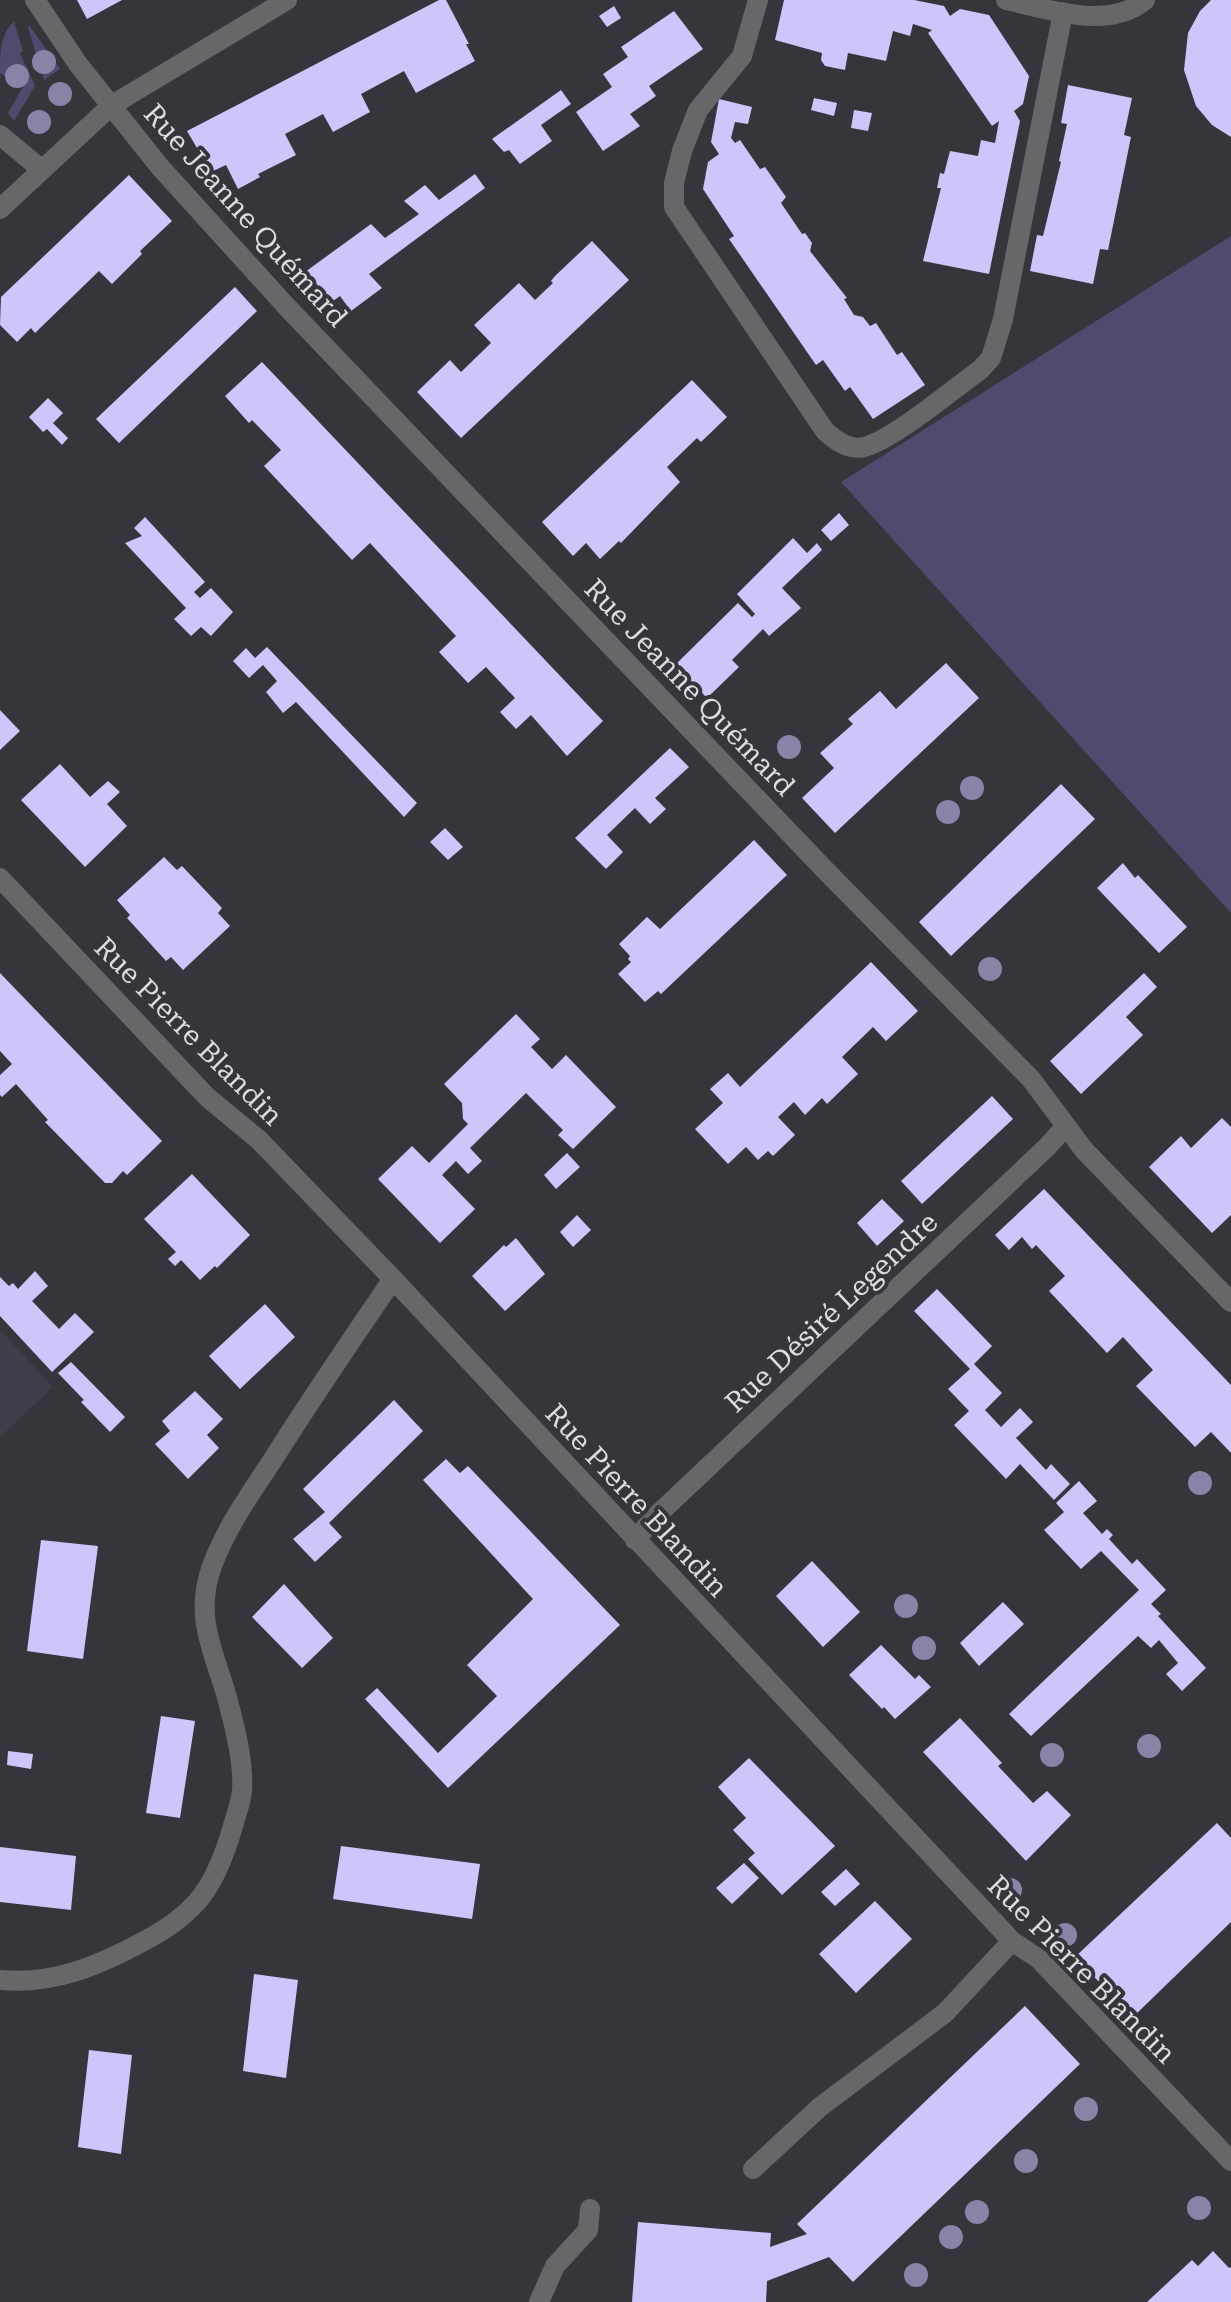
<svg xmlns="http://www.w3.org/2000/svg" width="1231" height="2302" viewBox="0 0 1231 2302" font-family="'Roboto Serif',serif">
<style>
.built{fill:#3f3d4a}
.green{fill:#504a6f}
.building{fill:#cdc6fb}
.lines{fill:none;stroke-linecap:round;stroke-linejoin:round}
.street{stroke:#67676a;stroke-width:20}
.tree{fill:#8883a7}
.labels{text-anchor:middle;stroke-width:8;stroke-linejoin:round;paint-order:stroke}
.street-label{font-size:28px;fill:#dddce0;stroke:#36353c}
</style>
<rect width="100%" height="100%" fill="#36353c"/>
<!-- built -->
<path class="built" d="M0 1330 53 1387 0 1437Z"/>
<!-- green -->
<path class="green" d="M14 22 23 51 20 53 35 86 14 121 8 113 23 87 0 73C0 55 0 33 14 22Z
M29 25 60 69 44 80 28 28Z
M1231 236V913L841 482Z"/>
<!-- building -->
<path class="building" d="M77 0H122L87 19Z
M439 0H446L469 44H466L475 61 416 93 404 71 361 94 370 112 333 132 323 114 285 134 296 155 258 174 260 177 238 189 226 165 211 172 187 131Z
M784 0H914L944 6 950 16 960 9 989 15 1029 76 1023 104 1014 111 1020 121 989 274 923 261 941 188H937L940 173 944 174 950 151 978 156 981 140 995 143 999 121 992 126 928 33 932 30 913 24 910 36 893 31 886 61 848 53 845 70 825 66 821 60 822 53 775 40Z
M1211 0H1231V137L1212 125 1196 106 1184 70 1188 33 1200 11Z
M614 6 621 18 607 27 599 16Z
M674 11 703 49 649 86 656 96 630 114 640 126 603 151 576 112 612 87 603 74 628 57 621 47Z
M1068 85 1132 98 1124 135 1131 137 1108 250 1100 249 1093 284 1030 271 1037 235 1043 236 1061 162 1059 161 1067 124 1061 123Z
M561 90 571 104 541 125 552 141 520 164 509 150 504 152 492 139Z
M814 98 837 103 834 116 811 110Z
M719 99 752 107 748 124 735 122 731 138 735 143 740 140 760 169 765 167 786 197 781 203 802 234 805 233 812 243 810 251 847 298 844 299 854 315 863 317 870 326 876 323 897 355 902 352 925 385 873 419 850 387 845 391 823 360 816 365 729 239 734 236 703 189 708 162 719 154 711 142Z
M854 110 872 113 868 131 851 128Z
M475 174 485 188 369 274 382 288 351 311 340 296 333 301 305 272 371 224 385 238 419 214 404 201 425 185 439 200Z
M129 175 172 221 140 251 142 254 112 284 99 271 35 333 31 328 17 342 0 325 1 297Z
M592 241 629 280 461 438 417 392 450 360 461 372 491 343 474 325 519 283 535 300 553 283 551 281 555 276Z
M235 287 257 311 119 443 96 419Z
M262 362 603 721 567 756 531 715 516 729 500 712 515 698 486 667 468 683 439 652 456 636 370 543 352 560 264 466 281 450 252 420 249 423 225 396Z
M692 380 727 417 701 442 697 438 667 467 680 482 621 543 619 541 600 559 586 543 573 556 542 522Z
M48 398 63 413 53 423 68 438 62 445 47 429 43 432 29 417Z
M839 513 849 525 831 541 821 530Z
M145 517 205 582 194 592 200 598 211 588 233 612 211 636 201 627 191 636 174 619 186 608 125 543 142 536 134 528Z
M793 538 807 553 817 543 822 550 782 588 801 608 769 636 763 629 732 660 739 667 707 698 675 665 738 603 752 617 755 614 737 594Z
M267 647 417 803 404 817 296 702 283 713 266 692 277 681 263 665 249 678 233 661 246 648 255 658Z
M946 663 979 698 835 833 802 798 834 768 820 753 853 724 848 719 880 691 896 709Z
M0 710 20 731 0 750Z
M670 748 689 767 655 798 666 809 650 824 635 808 607 835 623 852 606 869 575 838Z
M60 764 90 797 108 781 120 792 107 804 127 826 85 867 21 800Z
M1061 784 1095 819 951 956 919 922Z
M445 828 463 847 448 860 430 842Z
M754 840 787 875 661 994 658 991 645 1002 618 974 631 962 628 959 630 956 619 944 647 917 660 929Z
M164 857 177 870 182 866 222 908 218 913 230 926 183 970 171 957 166 961 127 918 130 915 117 900Z
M1123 863 1135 878 1138 875 1187 927 1159 953 1097 888Z
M871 962 918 1011 886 1041 873 1027 842 1057 858 1074 827 1104 822 1098 805 1115 794 1102 778 1117 795 1135 773 1156 768 1151 758 1160 746 1147 728 1164 695 1129 723 1103 710 1089 728 1073 740 1087Z
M0 973 162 1141 127 1175 123 1171 112 1183H105L45 1122 48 1120 16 1084 2 1097 0 1095V1075L12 1064 0 1051Z
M1144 973 1157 987 1126 1017 1143 1035 1081 1094 1050 1061Z
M516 1014 540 1039 531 1047 552 1069 566 1055 616 1107 573 1149 558 1135 563 1130 526 1093 470 1148 482 1161 468 1174 456 1161 442 1175 475 1209 440 1243 378 1179 412 1146 429 1163 468 1124 463 1119 462 1103 444 1084Z
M992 1096 1013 1119 922 1204 901 1181Z
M1222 1118 1231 1127V1215L1212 1233 1149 1167 1181 1136 1191 1148Z
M567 1153 580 1167 556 1189 544 1175Z
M192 1174 250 1235 217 1268 215 1266 200 1280 181 1260 175 1266 168 1259 176 1252 144 1219Z
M1044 1189 1231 1385V1453L1211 1432 1195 1447 1136 1386 1153 1370 1123 1337 1107 1353 1049 1291 1065 1276 1036 1245 1032 1249 1022 1237 1009 1250 995 1235Z
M882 1199 904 1221 877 1246 857 1223Z
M577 1215 591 1230 573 1247 560 1232Z
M516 1238 545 1274 505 1311 472 1276 504 1245 506 1247Z
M35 1271 48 1286 32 1301 59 1329 75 1313 94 1332 52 1372 0 1316V1277L9 1286 13 1283 18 1289Z
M937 1289 992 1346 974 1364 1002 1393 985 1410 1001 1427 1020 1408 1033 1422 1016 1438 1046 1470 1051 1464 1070 1484 1054 1500 1020 1464 1006 1479 954 1425 969 1411 948 1389 970 1369 914 1311Z
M265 1304 295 1337 240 1389 209 1356Z
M71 1362 125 1417 110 1432 81 1402 84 1400 58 1373Z
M195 1391 223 1419 207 1435 219 1448 188 1479 155 1444 170 1431 162 1421Z
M394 1400 423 1431 329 1523 342 1537 315 1562 293 1539 325 1512 303 1489Z
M446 1459 460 1473 468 1466 620 1625 448 1788 365 1699 377 1688 438 1753 497 1696 467 1665 533 1599 423 1480Z
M1079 1481 1097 1501 1083 1513 1102 1534 1107 1529 1113 1535 1109 1539 1132 1564 1137 1559 1166 1590 1151 1604 1161 1614 1158 1616 1206 1668 1182 1691 1166 1674 1178 1663 1159 1640 1151 1648 1138 1636 1031 1736 1009 1714 1139 1590 1101 1551 1081 1569 1044 1530 1064 1512 1056 1503Z
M41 1540 98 1546 83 1659 27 1651Z
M690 1559 705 1575 698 1582 683 1565Z
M812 1561 860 1612 823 1647 776 1596Z
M284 1584 333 1638 302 1668 252 1617Z
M1003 1602 1024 1624 979 1666 960 1643Z
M881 1645 915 1679 919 1675 931 1687 895 1719 884 1707 882 1709 849 1675Z
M161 1716 195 1721 180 1818 146 1813Z
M960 1718 1002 1763 998 1766 1033 1803 1047 1791 1071 1815 1026 1861 923 1752Z
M8 1751 33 1754 31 1769 7 1765Z
M749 1758 835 1846 782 1895 748 1859 755 1853 733 1830 746 1818 718 1787Z
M1217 1823 1231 1838V1922L1133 2017 1075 1957Z
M341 1846 480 1864 472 1919 333 1899Z
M0 1847 76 1856 71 1910 0 1902Z
M744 1863 759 1878 732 1904 716 1888Z
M846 1869 860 1884 835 1906 821 1892Z
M875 1901 912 1939 856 1993 819 1954Z
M254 1974 298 1980 286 2078 243 2071Z
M1025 2006 1080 2064 853 2282 829 2257 767 2281 766 2302H632L638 2222 771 2233 770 2247 807 2234 797 2224Z
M89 2050 132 2055 121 2154 78 2147Z
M1213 2251 1229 2268 1231 2267V2302H1147L1192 2260 1198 2266Z"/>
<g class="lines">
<!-- street -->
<path class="street" d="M35 0 78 64 160 167 286 306 826 871 1031 1079 1084 1150 1231 1302
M758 0 742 56 698 110 682 151 674 183V207L825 431C835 440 849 451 864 447 893 440 953 389 980 370L991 358 1003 319 1063 12
M1006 0C1048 9 1108 31 1145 0
M0 135 42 170
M0 209 112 105 287 0
M0 878 207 1097 259 1140 393 1279 1012 1941 1039 1959 1231 2161
M635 1540 653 1519 1047 1147 1066 1126
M0 1980C53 1985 98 1966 144 1941 198 1913 216 1885 233 1826 236 1815 241 1802 242 1791 244 1763 235 1728 228 1701 215 1653 193 1618 212 1566 226 1528 250 1494 272 1461 311 1399 352 1339 393 1279
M753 2169 820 2107 945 2013 1012 1941
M539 2302 555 2266 588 2230 590 2209"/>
</g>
<!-- trees -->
<g class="tree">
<circle cx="44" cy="62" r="12"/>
<circle cx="17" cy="76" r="12"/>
<circle cx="60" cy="94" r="12"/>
<circle cx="39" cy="122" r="12"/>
<circle cx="789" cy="747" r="12"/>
<circle cx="972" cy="788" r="12"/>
<circle cx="948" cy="812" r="12"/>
<circle cx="990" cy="969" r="12"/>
<circle cx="1200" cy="1483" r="12"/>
<circle cx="906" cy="1606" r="12"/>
<circle cx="924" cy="1648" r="12"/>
<circle cx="1149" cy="1746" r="12"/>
<circle cx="1052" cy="1755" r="12"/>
<circle cx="1010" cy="1890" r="12"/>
<circle cx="1065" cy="1935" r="12"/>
<circle cx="1086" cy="2109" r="12"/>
<circle cx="1026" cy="2161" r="12"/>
<circle cx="1199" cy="2208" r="12"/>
<circle cx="977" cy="2212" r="12"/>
<circle cx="951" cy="2237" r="12"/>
<circle cx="916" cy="2275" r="12"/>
</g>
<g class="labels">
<!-- street labels -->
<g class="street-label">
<text transform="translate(246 215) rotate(48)" y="10">Rue Jeanne Quémard</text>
<text transform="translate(690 687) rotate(46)" y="10">Rue Jeanne Quémard</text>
<text transform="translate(189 1031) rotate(45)" y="10">Rue Pierre Blandin</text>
<text transform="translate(831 1312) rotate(-43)" y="10">Rue Désiré Legendre</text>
<text transform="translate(637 1500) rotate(47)" y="10">Rue Pierre Blandin</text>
<text transform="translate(1082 1969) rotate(45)" y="10">Rue Pierre Blandin</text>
</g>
</g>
</svg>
